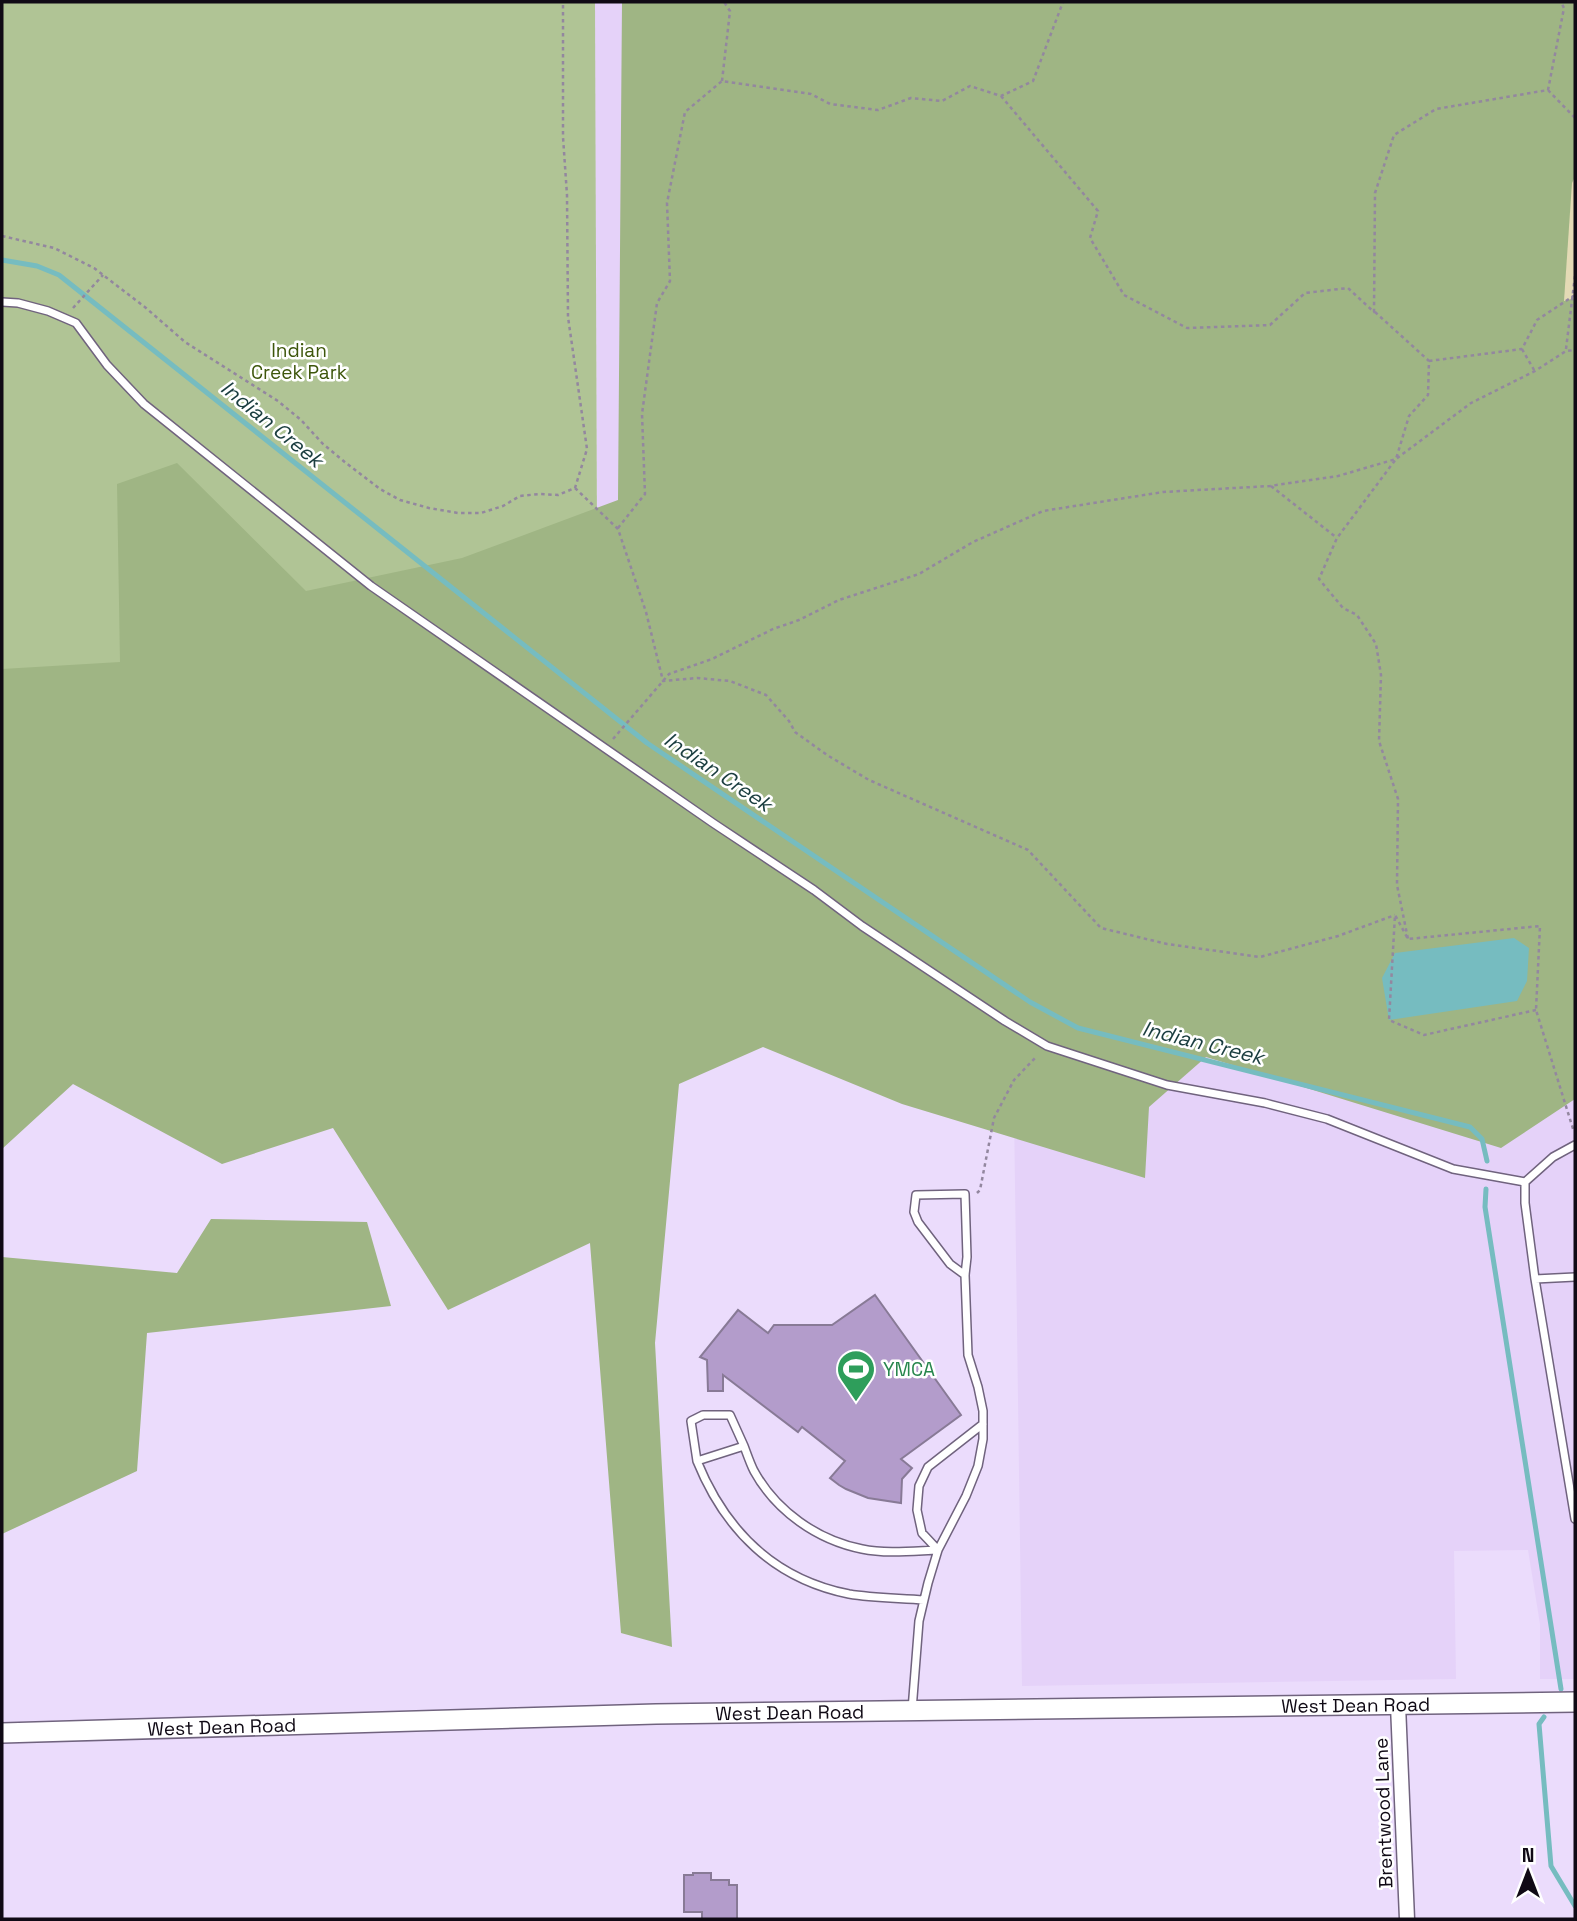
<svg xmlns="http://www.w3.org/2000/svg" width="1577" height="1921" viewBox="0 0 1577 1921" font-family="'Space Grotesk',sans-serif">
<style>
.built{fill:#e5d2f9}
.green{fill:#b0c495}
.forest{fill:#9fb584}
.sand{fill:#e4dab5}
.water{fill:#76bcc0}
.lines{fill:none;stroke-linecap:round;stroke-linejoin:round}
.stream{stroke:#76bcc0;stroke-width:5}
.building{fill:#b39ccb;stroke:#887a96;stroke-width:2}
.service-casing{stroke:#70637e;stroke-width:10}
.minor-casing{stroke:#70637e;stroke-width:17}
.tertiary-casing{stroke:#70637e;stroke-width:22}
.path{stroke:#93879f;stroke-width:2.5;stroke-dasharray:3.5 3.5;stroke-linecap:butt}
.service{stroke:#fff;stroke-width:7}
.minor{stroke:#fff;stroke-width:14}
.tertiary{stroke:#fff;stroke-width:19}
.labels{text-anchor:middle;stroke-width:5;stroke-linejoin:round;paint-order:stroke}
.park-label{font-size:19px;fill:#3d560b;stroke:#fff}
.leisure-label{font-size:19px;fill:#27864d;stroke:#fff;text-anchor:start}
.street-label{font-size:19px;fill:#100a15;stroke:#fff}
.water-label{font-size:21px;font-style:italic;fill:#1a3d3f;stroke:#fff}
</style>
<rect width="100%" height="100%" fill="#ebdcfc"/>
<!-- built -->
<path class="built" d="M595 2H1575V1679H1540V1624L1528 1550 1454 1551 1456 1679 1022 1686 1014 1112 599 917Z"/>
<!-- green -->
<path class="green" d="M2 2H595L598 799 2 726Z"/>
<!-- forest -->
<path class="forest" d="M622 2H1575V1099L1501 1148 1206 1057 1149 1107 1145 1178 902 1104 763 1047 679 1084 655 1343 672 1647 621 1633 590 1243 448 1310 333 1128 222 1164 73 1084 2 1149V669L120 662 117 484 177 463 306 591 462 558 618 500Z
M211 1219 367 1222 391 1306 147 1333 137 1471 2 1534V1257L177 1273Z"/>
<!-- sand -->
<path class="sand" d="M1575 177V298L1564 301 1572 183Z"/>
<!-- water -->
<path class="water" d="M1514 938 1529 948 1527 981 1517 1001 1389 1020 1382 978 1395 953Z"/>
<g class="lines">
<!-- stream -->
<path class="stream" d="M2 260 37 266 59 275 647 743 1030 1002 1078 1028 1470 1127 1482 1139 1487 1161
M1486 1189 1485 1207 1561 1689
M1544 1717 1539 1724 1551 1866 1575 1906"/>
</g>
<!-- building -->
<path class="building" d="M875 1295 961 1415 901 1459 912 1468 902 1479 901 1503 868 1498 846 1489 839 1485 830 1478 845 1461 802 1427 798 1432 723 1375V1391H708L707 1360 700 1357 738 1310 768 1333 774 1325H832Z
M693 1873H711V1880H729V1885H737V1919H702V1912H684V1875H693Z"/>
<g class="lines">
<defs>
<path id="service" d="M2 302 18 303 48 311 76 323 107 365 144 404 371 586 713 823 814 890 862 926 1005 1021 1047 1046 1167 1085 1265 1103 1327 1119 1453 1169 1525 1182
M1575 1145 1553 1157 1525 1182V1203L1535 1279 1575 1519
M1535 1279 1575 1277
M697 1461 691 1421 703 1415H730L744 1446
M938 1550 922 1533 917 1510 919 1486 928 1467 983 1424
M924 1600C900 1598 873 1598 849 1594 774 1579 725 1530 697 1461L744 1446C747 1454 750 1463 754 1471 776 1511 817 1540 862 1549 886 1554 913 1551 938 1550
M912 1710 919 1621 928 1583 938 1550 966 1496 978 1466 983 1439V1411L978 1387 968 1355 965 1275 967 1257 965 1194 916 1195 914 1212 918 1222 950 1264 965 1275"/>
<path id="minor" d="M1398 1705 1407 1919"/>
<g id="tertiary">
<path id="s1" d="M2 1733 656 1714 1575 1702"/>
</g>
</defs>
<!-- service casing -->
<use href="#service" class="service-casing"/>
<!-- minor casing -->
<use href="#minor" class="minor-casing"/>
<!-- tertiary casing -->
<use href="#tertiary" class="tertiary-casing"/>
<!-- path -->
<path class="path" d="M722 81 730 11 724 2
M1548 90 1575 118
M1001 96 1098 211 1090 238 1124 295 1187 328 1270 325 1305 293 1348 288 1374 312 1375 193 1394 135 1436 109 1548 90 1564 8 1561 2
M2 236 54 248 94 268 146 308 185 342 278 401 301 420 323 444 346 463 380 489 400 500 429 508 458 513H481L503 506 520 496 539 494 558 495 575 488 587 449 568 317 567 195 563 137V2
M73 308 103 275
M1375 312 1429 361 1428 395 1409 416 1396 459 1337 538 1319 579 1343 608 1357 615 1376 644 1381 675 1379 741 1398 799 1397 885 1408 939
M1522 349 1534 370
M1566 349 1575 276
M1429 361 1522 349 1537 320 1575 295
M1271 486 1337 538
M575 488 618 529 646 612 663 681 697 678 730 681 766 695 789 721 795 732 827 755 869 780 1028 850 1101 928 1167 944 1260 957 1338 936 1395 915
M618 528 645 494 642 414 657 303 670 281 667 203 685 112 722 81 811 94 830 104 878 110 911 98 942 101 970 86 1001 96 1033 81 1063 2
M613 739 669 674 712 659 773 629 799 620 839 600 919 574 973 542 1043 511 1163 492 1270 486 1338 476 1396 459 1471 403 1535 371 1566 351 1575 350
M1536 1010 1424 1035 1389 1020 1395 915 1408 939 1540 926 1536 1010 1574 1132
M977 1193 980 1190 994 1118 1014 1080 1037 1056"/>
<!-- service -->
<use href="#service" class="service"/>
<!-- minor -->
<use href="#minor" class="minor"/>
<!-- tertiary -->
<use href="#tertiary" class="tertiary"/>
</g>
<!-- icons -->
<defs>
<symbol id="stadium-pin" viewBox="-11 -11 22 30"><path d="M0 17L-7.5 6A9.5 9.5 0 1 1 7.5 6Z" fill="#2e9e5b" stroke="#fff"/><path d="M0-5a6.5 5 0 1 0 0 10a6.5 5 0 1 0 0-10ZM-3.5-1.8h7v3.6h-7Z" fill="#fff"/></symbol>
</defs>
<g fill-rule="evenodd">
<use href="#stadium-pin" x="834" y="1347" width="44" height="60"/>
</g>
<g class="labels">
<!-- park labels -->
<g class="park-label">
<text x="299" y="357">Indian<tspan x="299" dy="22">Creek Park</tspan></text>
</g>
<!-- leisure labels -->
<g class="leisure-label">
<text x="883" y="1376">YMCA</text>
</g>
<!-- street labels -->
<g class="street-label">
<text dy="7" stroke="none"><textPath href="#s1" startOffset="1354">West Dean Road</textPath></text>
<text dy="7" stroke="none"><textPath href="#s1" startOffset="788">West Dean Road</textPath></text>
<text dy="7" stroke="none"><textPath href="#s1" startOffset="220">West Dean Road</textPath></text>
<text transform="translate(1383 1813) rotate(-92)" y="7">Brentwood Lane</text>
</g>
<!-- water labels -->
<g class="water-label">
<text transform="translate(272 424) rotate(39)" y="7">Indian Creek</text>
<text transform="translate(718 772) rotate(34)" y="7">Indian Creek</text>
<text transform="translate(1203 1043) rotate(14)" y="7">Indian Creek</text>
</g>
</g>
<!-- border -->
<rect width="1577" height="1921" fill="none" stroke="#100a15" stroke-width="7"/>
<!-- north arrow -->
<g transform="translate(1528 1872)" stroke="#ffffff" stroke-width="5" paint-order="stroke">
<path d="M0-5L12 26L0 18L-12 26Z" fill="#100a15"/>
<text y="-10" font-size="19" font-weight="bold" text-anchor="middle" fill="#100a15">N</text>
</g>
</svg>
